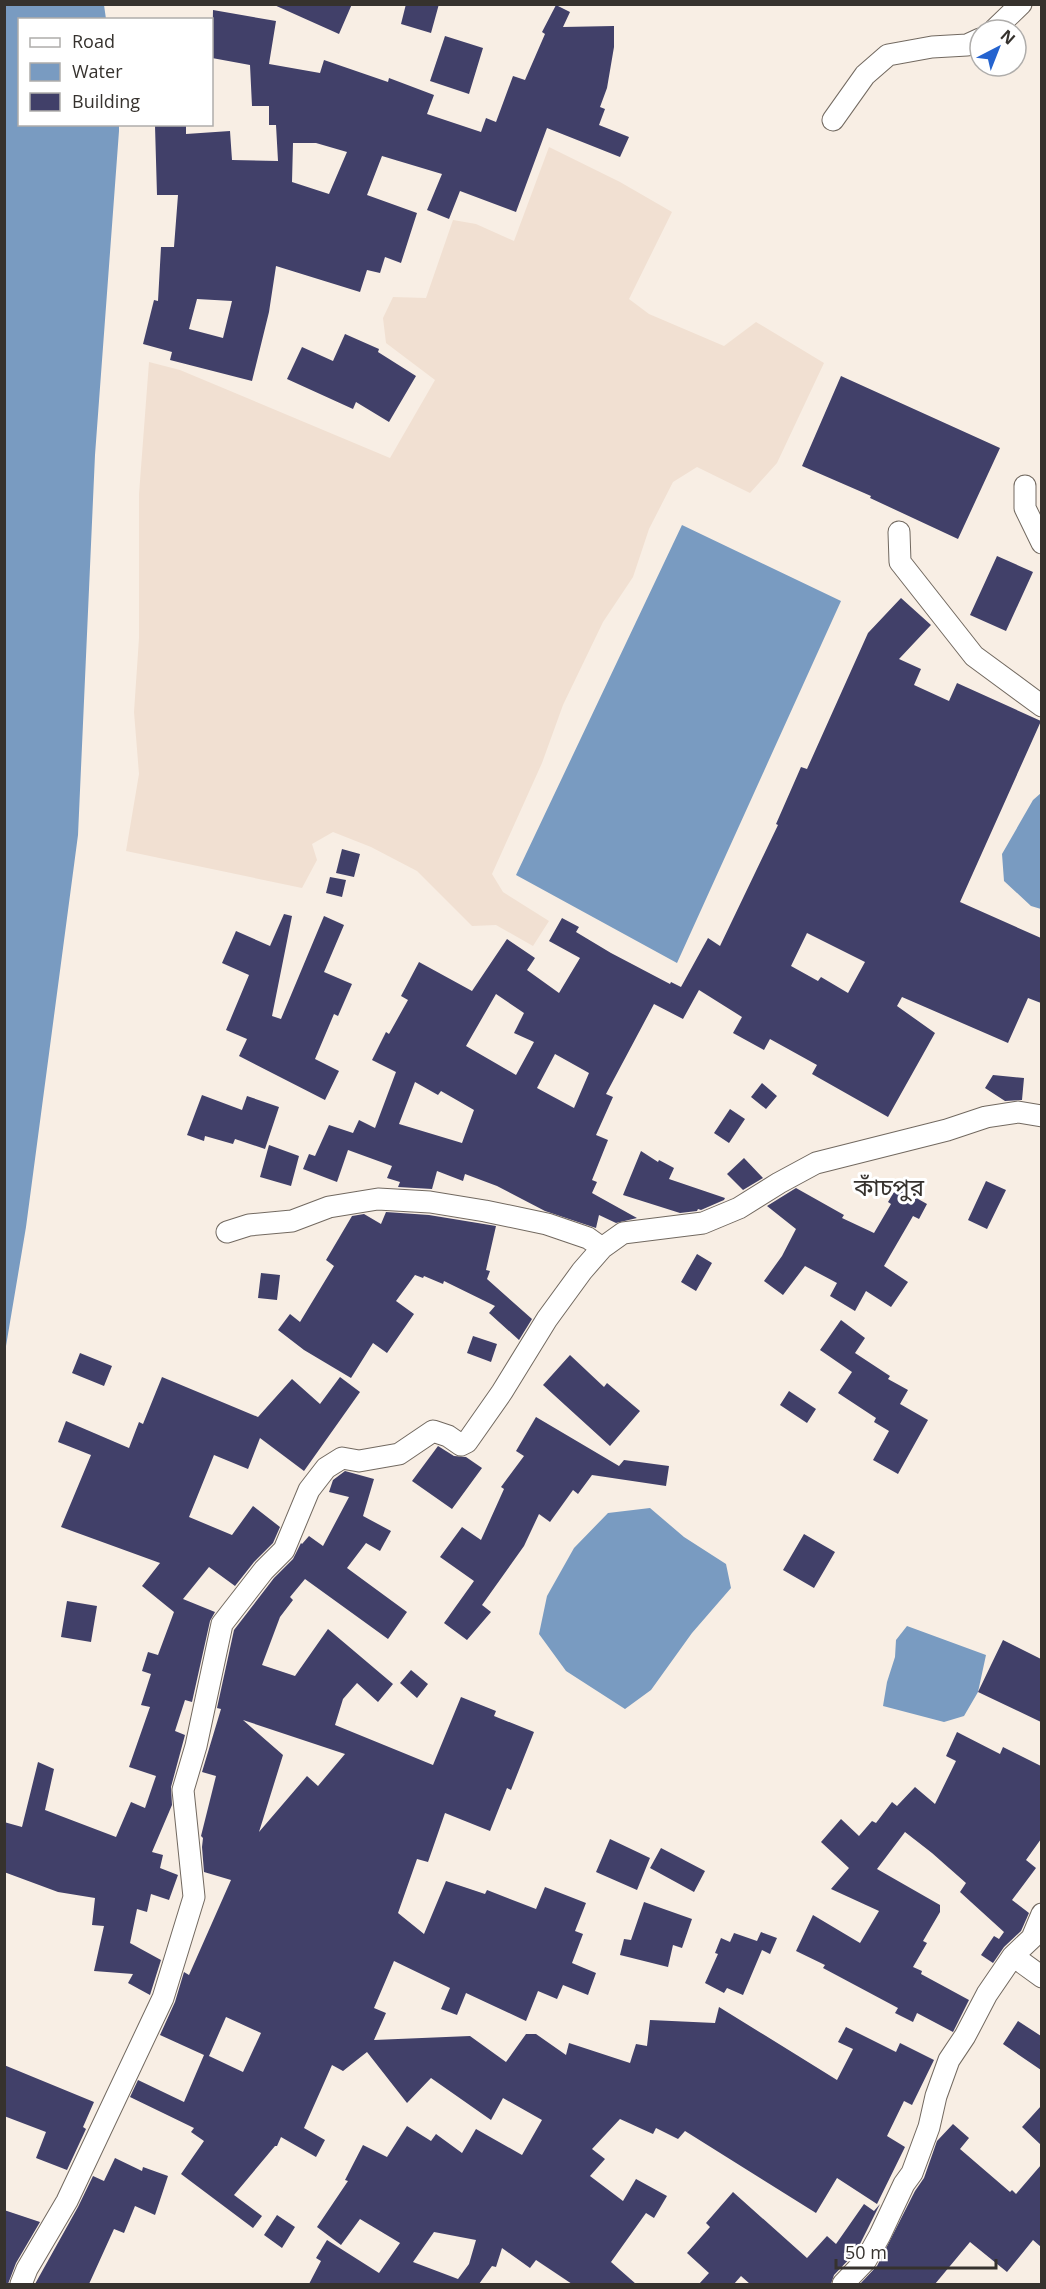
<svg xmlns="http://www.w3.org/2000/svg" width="1046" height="2289" viewBox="0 0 1046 2289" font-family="'Open Sans','Noto Sans Bengali',sans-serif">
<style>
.built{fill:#f1e0d2}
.water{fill:#799bc1}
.building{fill:#414069;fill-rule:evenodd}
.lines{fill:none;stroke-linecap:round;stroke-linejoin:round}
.minor-casing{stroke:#726960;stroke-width:23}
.minor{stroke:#fff;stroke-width:21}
.labels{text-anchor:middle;stroke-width:6;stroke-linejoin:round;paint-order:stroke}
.quarter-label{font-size:24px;fill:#36322e;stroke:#fff}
</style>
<rect width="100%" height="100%" fill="#f8eee4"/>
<!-- built -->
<path class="built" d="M549 147 620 182 672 212 629 299 649 314 724 346 756 322 824 363 777 463 750 493 697 467 673 482 649 529 633 577 603 622 563 705 542 763 492 874 503 892 549 921 533 946 496 925 472 926 417 871 371 847 333 832 312 844 317 860 302 888 126 851 139 774 134 712 139 638V494L149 362 180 370 390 458 435 380 386 343 383 318 393 297 426 298 453 220 476 224 514 241Z"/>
<!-- water -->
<path class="water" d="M5 4 104 5 106 19 20 20V124L119 125V131L95 455 78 835 26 1227 5 1352Z
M682 525 841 601 677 963 516 875Z
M1041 793V909L1031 906 1004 881 1002 854 1033 800Z
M650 1508 684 1537 726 1564 731 1588 692 1633 651 1690 625 1709 566 1671 539 1634 547 1596 574 1548 608 1513Z
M907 1626 986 1655 978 1692 964 1716 944 1722 883 1706 887 1682 895 1657 896 1640Z"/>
<!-- building -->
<path class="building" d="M272 4H352L339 34Z
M406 4H439L431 33 401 24Z
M556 5 570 12 563 27 614 26V47L607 88 600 107 605 109 599 125 629 137 620 157 547 128 516 212 460 191 449 219 427 210 442 174 382 156 367 195 417 213 401 263 385 257 380 273 367 270 360 292 276 266 269 312 252 381 170 360 172 352 143 344 154 300 158 301 161 247H174L178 195H157L155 126 186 125V134L230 131 232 160 278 161 276 125H269V106H252L250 65 212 58 213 10 276 21 269 64 320 73 324 60 388 82 389 78 434 95 427 114 481 132 486 118 496 122 513 76 525 80 545 34 542 32ZM293 143H316L347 152 329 194 292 182ZM197 299 232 301 223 338 189 329Z
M445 36 483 48 469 94 430 81Z
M345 334 379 349 378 352 416 376 389 422 356 402 353 409 287 379 302 347 333 361Z
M841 376 1000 448 958 539 870 498 871 496 802 466Z
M997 556 1033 572 1006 631 970 615Z
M901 598 931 625 899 659 921 669 914 685 949 701 957 683 1041 721 960 902 1041 938V1003L1028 998 1008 1043 902 997 897 1006 935 1033 888 1117 812 1074 817 1065 770 1039 764 1050 733 1033 742 1017 699 990 683 1019 654 1004 606 1094 613 1097 596 1135 608 1140 592 1180 597 1182 592 1193 637 1218 616 1223 599 1215 596 1228 545 1211 497 1186 465 1174 463 1181 437 1171 432 1189 398 1187 400 1182 387 1178 392 1166 348 1150 337 1182 303 1169 309 1154 315 1156 329 1125 353 1133 359 1120 375 1128 396 1072 372 1060 386 1032 389 1034 408 1000 401 996 419 962 472 991 507 939 535 958 527 970 559 993 580 958 549 941 562 918 579 927 576 932 611 953 670 984 671 982 681 987 708 938 720 946 778 825 776 824 801 767 807 769 868 633ZM807 933 865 962 848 993 821 977 818 981 791 966ZM496 994 524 1013 514 1033 534 1042 516 1075 466 1046ZM555 1054 589 1073 574 1108 537 1088ZM415 1082 438 1095 441 1091 474 1110 462 1143 399 1124Z
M342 849 360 854 354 877 336 873Z
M330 877 346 880 342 897 326 893Z
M284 914 292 916 272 1016 281 1019 324 916 344 925 324 972 352 984 338 1016 334 1014 315 1059 339 1071 325 1100 239 1056 247 1039 226 1030 249 975 222 963 236 931 270 946Z
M993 1075 1024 1078 1022 1100 1005 1101 985 1088Z
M762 1083 777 1096 766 1109 751 1097Z
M202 1095 242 1110 247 1096 279 1107 265 1149 235 1139 233 1144 205 1136 204 1141 187 1135Z
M730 1109 745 1119 729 1143 714 1133Z
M269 1145 299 1156 291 1186 260 1177Z
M641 1151 658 1162 659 1160 674 1168 669 1179 725 1198 724 1200 701 1210 698 1209 697 1211 680 1213 623 1195Z
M744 1158 763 1178 743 1190 727 1174Z
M986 1181 1006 1190 987 1229 968 1220Z
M897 1187 927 1204 919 1219 913 1216 884 1266 908 1282 891 1307 866 1291 855 1311 830 1296 837 1283 805 1266 783 1295 764 1281 782 1256 796 1229 767 1206 796 1188 844 1215 842 1218 874 1233 891 1204 888 1202Z
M386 1212 429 1215 496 1226 486 1270 490 1271 487 1279 532 1319 519 1340 489 1313 495 1306 444 1281 443 1284 424 1276 423 1278 415 1275 396 1301 414 1314 387 1353 373 1343 351 1378 304 1350 278 1330 290 1314 300 1322 334 1266 326 1260 352 1216 364 1214 381 1224Z
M697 1254 712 1263 696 1291 681 1282Z
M261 1273 280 1275 277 1300 258 1298Z
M841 1320 865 1338 855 1353 890 1376 888 1379 908 1390 900 1404 928 1420 898 1474 873 1460 889 1431 874 1422 876 1418 838 1393 852 1372 820 1350Z
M473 1336 497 1344 491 1362 467 1353Z
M80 1353 112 1366 104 1386 72 1373Z
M570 1355 604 1387 607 1383 640 1411 610 1446 543 1385Z
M162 1377 258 1417 292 1379 320 1404 340 1377 360 1392 304 1471 260 1438 248 1469 214 1455 189 1517 232 1535 253 1506 280 1527 273 1543 254 1562 235 1586 209 1567 183 1599 215 1612 210 1621 192 1702 185 1700 175 1731 185 1735 171 1787 172 1805 152 1852 163 1855 160 1868 178 1875 169 1900 151 1894 147 1912 137 1909 130 1943 161 1960 150 1995 128 1983 133 1974 94 1971 104 1926 92 1925 95 1898 58 1892 4 1872V1822L22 1827 38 1762 54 1769 45 1810 116 1837 131 1802 145 1808 156 1776 129 1767 150 1707 141 1705 151 1674 142 1671 148 1652 158 1655 174 1612 142 1586 160 1563 61 1527 91 1455 58 1442 66 1421 129 1448 139 1422 143 1424Z
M789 1391 816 1409 807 1423 780 1405Z
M536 1417 619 1466 624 1460 669 1466 666 1486 592 1475 578 1494 573 1490 550 1522 539 1514 524 1546 482 1605 491 1612 467 1640 444 1623 474 1581 440 1557 462 1527 481 1540 504 1489 501 1487 524 1456 516 1451Z
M438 1446 454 1456 466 1457 482 1468 452 1509 412 1481Z
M345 1471 374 1479 363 1516 391 1531 380 1551 366 1543 347 1568 407 1612 388 1639 305 1579 290 1597 293 1600 280 1617 262 1665 295 1676 328 1629 393 1684 378 1702 357 1683 343 1699 335 1725 433 1765 461 1697 496 1711 494 1716 534 1732 511 1790 507 1788 490 1831 445 1813 428 1862 417 1859 398 1913 424 1934 446 1881 485 1894 487 1890 536 1909 545 1887 586 1903 575 1931 583 1934 572 1963 596 1973 588 1995 563 1985 557 1999 538 1991 526 2021 466 1993 457 2015 441 2009 450 1988 394 1961 374 2008 386 2013 374 2040 470 2036 506 2062 526 2034H536L566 2055 569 2043 630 2063 636 2044 647 2046 650 2020 715 2023 719 2007 837 2080 853 2049 838 2042 846 2027 896 2052 900 2043 934 2060 912 2105 904 2101 887 2136 905 2147 877 2204 837 2178 816 2213 685 2131 678 2139 656 2128 653 2134 620 2119 592 2149 605 2159 590 2176 623 2201 636 2179 667 2196 654 2218 646 2213 611 2262 636 2284H572L536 2260 530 2268 502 2248 496 2267 492 2266 479 2284H309L321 2261 316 2258 327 2240 379 2273 400 2243 360 2219 341 2245 317 2227 348 2181 345 2180 363 2145 387 2157 407 2126 431 2141 436 2134 462 2153 476 2129 522 2155 542 2120 503 2098 491 2120 431 2078 407 2103 367 2052 343 2071 332 2065 304 2128 325 2140 316 2157 281 2137 277 2146H275L234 2195 262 2216 253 2228 181 2174 204 2141 191 2132 194 2128 130 2097 138 2080 184 2102 204 2055 160 2035 175 2002 184 1972 189 1975 231 1880 204 1872 202 1847 203 1838 201 1836 216 1776 202 1772 221 1709 217 1708 234 1630 274 1578 293 1559 301 1543 302 1544 309 1536 323 1546 349 1497 329 1492 333 1480ZM243 1720 345 1754 318 1786 307 1776 259 1832 283 1755ZM226 2017 261 2033 243 2072 209 2056ZM434 2232 476 2240 469 2264 458 2279 413 2262Z
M804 1534 835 1552 814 1588 783 1570Z
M67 1601 97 1606 91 1642 61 1637Z
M1003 1640 1041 1659V1722L978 1692Z
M411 1670 428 1684 417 1698 400 1683Z
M957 1732 1000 1754 1003 1747 1041 1766V1839L1026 1860 1036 1868 1012 1900 1029 1913 1021 1931 1004 1947 993 1963 981 1955 994 1936 999 1939 1004 1932 960 1892 966 1883 932 1853 905 1832 877 1869 940 1905V1912L923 1941 927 1943 913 1967 922 1971 921 1974 969 2000 953 2032 917 2013 913 2022 895 2013 898 2008 823 1968 825 1965 796 1951 813 1915 860 1943 879 1911 831 1889 849 1868 821 1842 841 1819 859 1836 872 1821 876 1823 892 1802 897 1806 915 1787 935 1804 956 1761 946 1756Z
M610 1839 650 1858 637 1890 596 1872Z
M661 1848 705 1871 694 1892 650 1868Z
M644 1902 692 1919 682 1948 673 1945 668 1967 620 1955 624 1939 631 1940Z
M761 1932 777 1938 770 1954 762 1950 743 1995 727 1988 724 1993 705 1983 718 1954 715 1953 721 1938 730 1942 734 1933 757 1941Z
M1018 2021 1041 2036V2070L1003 2044Z
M4 2065 94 2102 83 2127 86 2129 67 2170 36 2158 46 2132 4 2116Z
M1041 2106V2145L1022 2127Z
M953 2124 969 2138 960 2149 1010 2192 1012 2190 1016 2194 1041 2165V2247L1033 2240 1007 2272 970 2242 935 2284H860L877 2266 915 2191 924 2178 937 2141Z
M115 2158 142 2171 143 2167 168 2176 155 2215 135 2206 124 2233 114 2229 89 2284H35L78 2207 93 2176 104 2181Z
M733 2192 807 2258 827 2236 836 2244 864 2204 874 2211 880 2204 856 2252 834 2275 831 2284H750L741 2276 734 2284H699L709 2273 687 2253 710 2227 706 2223Z
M4 2210 40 2222 16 2263 8 2284H4Z
M277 2215 295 2227 282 2248 264 2235Z"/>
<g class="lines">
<defs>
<path id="minor" d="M994 30 1021 4
M833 120 865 75 888 55 932 47 967 45 980 39
M1025 486V508L1042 543
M899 532 900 562 974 656 1042 706
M227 1232 249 1225 292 1221 329 1207 378 1199 430 1202 485 1211 547 1224 588 1238 602 1248
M1013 1956 1042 1977
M21 2284 27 2269 67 2201 163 1998 194 1897 183 1790 196 1746 222 1624 264 1570 284 1550 309 1490 326 1468 342 1458 359 1461 399 1454 433 1431 448 1436 461 1445 467 1442 502 1392 547 1319 582 1271 602 1248 623 1233 703 1223 739 1208 779 1183 816 1163 947 1130 986 1117 1018 1112 1042 1116
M843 2284 866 2260 880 2235 904 2184 912 2173 929 2127 936 2096 949 2060 965 2036 987 1994 1013 1956 1032 1938 1042 1914"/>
</defs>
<!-- minor casing -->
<use href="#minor" class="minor-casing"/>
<!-- minor -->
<use href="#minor" class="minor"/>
</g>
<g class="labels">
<!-- quarter labels -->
<g class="quarter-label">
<text x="889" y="1196">কাঁচপুর</text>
</g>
</g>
<!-- border -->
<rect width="1046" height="2289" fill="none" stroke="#36322e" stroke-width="12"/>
<!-- legend -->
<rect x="18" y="18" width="195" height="108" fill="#ffffff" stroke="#afadab" stroke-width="1.5"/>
<rect x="30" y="38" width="30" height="9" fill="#ffffff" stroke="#afadab" stroke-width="1.5"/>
<text x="72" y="48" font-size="18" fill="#36322e">Road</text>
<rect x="30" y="63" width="30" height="18" fill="#799bc1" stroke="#afadab" stroke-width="1.5"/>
<text x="72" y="78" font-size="18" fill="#36322e">Water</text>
<rect x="30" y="93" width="30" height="18" fill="#414069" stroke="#afadab" stroke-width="1.5"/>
<text x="72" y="108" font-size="18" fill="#36322e">Building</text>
<!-- north arrow -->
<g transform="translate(998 48) rotate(42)"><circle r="28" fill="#ffffff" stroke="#afadab" stroke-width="1.5"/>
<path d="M0-4.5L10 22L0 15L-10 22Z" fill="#2463cf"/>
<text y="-9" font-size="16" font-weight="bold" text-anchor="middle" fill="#36322e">N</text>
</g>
<!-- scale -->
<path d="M836 2259v9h160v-9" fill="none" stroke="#36322e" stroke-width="3"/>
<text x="845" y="2259" font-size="18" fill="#36322e" stroke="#ffffff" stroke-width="4.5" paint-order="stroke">50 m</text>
</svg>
